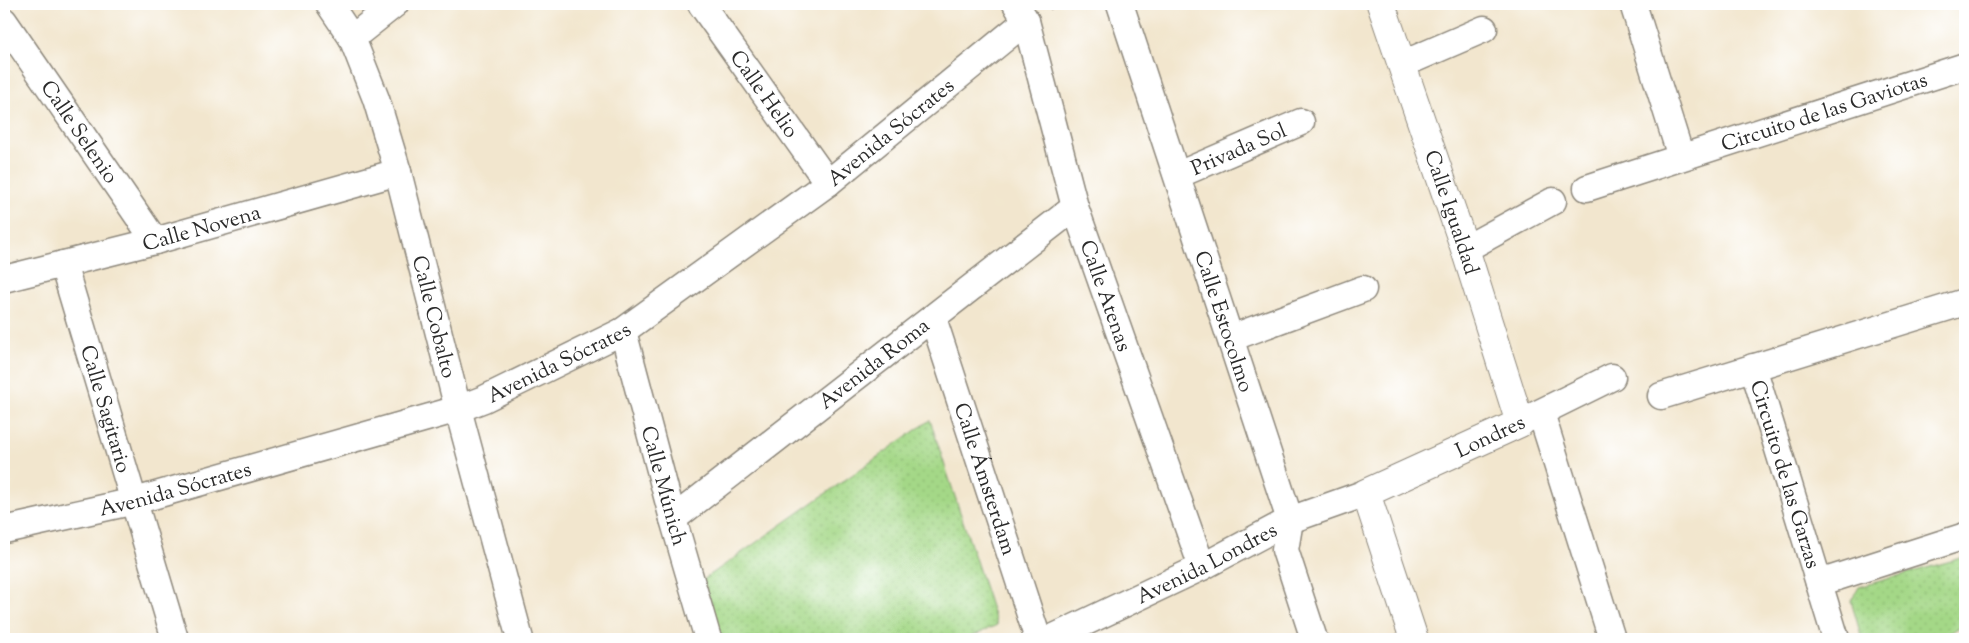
<svg xmlns="http://www.w3.org/2000/svg" width="1969" height="643" viewBox="0 0 1969 643" font-family="'Sorts Mill Goudy',serif">
<style>
.park{fill:url(#park-dots);stroke:#688259}
.lines{fill:none;stroke-linecap:round;stroke-linejoin:round}
.minor-casing{stroke:#8e887c;stroke-width:29}
.tertiary-casing{stroke:#8e887c;stroke-width:30}
.path{stroke:#8e887c;stroke-width:3;stroke-dasharray:1 4;stroke-linecap:butt}
.minor{stroke:#fff;stroke-width:26}
.tertiary{stroke:#fff;stroke-width:28}
.labels{text-anchor:middle;stroke-width:4;stroke-linejoin:round;paint-order:stroke}
.street-label{font-size:21px;fill:#2b2b2b;stroke:#fff}
</style>
<defs>
<pattern id="park-dots" width="8" height="8" patternUnits="userSpaceOnUse" patternTransform="scale(1.25)"><rect width="8" height="8" fill="#a4d887"/><path d="M2 2h.1M6 6h.1" fill="none" stroke="#8dba75" stroke-width="1.8" stroke-linecap="round"/></pattern>
</defs>
<rect width="100%" height="100%" fill="#fff"/>
<filter id="ink" filterUnits="userSpaceOnUse"><feTurbulence type="fractalNoise" baseFrequency=".02" numOctaves="2"/><feDisplacementMap in="SourceGraphic" scale="10" xChannelSelector="R" yChannelSelector="G"/><feConvolveMatrix kernelMatrix="1 2 1 2 8 2 1 2 1" color-interpolation-filters="sRGB"/></filter>
<filter id="wash" filterUnits="userSpaceOnUse"><feTurbulence type="fractalNoise" baseFrequency=".0096" numOctaves="4" result="noise"/><feDisplacementMap in="SourceGraphic" scale="20" xChannelSelector="R" yChannelSelector="G"/><feGaussianBlur stdDeviation="1.12" result="paint"/><feColorMatrix in="noise" values="0 0 0 0 0 0 0 0 0 0 0 0 0 0 0 0 0 1.4 0 .05"/><feComposite in="paint" operator="in"/></filter>
<g filter="url(#wash)">
<rect width="100%" height="100%" fill="#f2e6ce"/>
<!-- park -->
<path class="park" d="M930 420 997 625 966 639H722L703 580Z
M1965 557V624L1940 639H1862L1851 601 1859 587Z"/>
</g>
<g filter="url(#ink)">
<g class="lines">
<defs>
<g id="minor">
<path id="s1" d="M329 4 352 38 376 99 398 172 458 409 520 639"/>
<path id="s2" d="M701 4 828 183"/>
<path id="s3" d="M1016 4 1026 21 1075 207 1202 567"/>
<path id="s4" d="M1120 4 1290 520 1285 550 1314 639"/>
<path d="M1633 4 1681 157"/>
<path id="s5" d="M4 21 155 241"/>
<path d="M352 38 395 4"/>
<path d="M1403 64 1484 29"/>
<path id="s6" d="M1178 175 1301 122"/>
<path id="s7" d="M1587 188 1965 66"/>
<path d="M1465 249 1553 201"/>
<path id="s8" d="M63 264 175 639"/>
<path id="s9" d="M4 279 155 241 398 172"/>
<path id="s10" d="M933 318 1038 639"/>
<path id="s11" d="M623 331 673 519 708 639"/>
<path d="M1231 338 1363 289"/>
<path id="s12" d="M1753 367 1836 639"/>
<path d="M1661 396 1965 302"/>
<path d="M1541 413 1612 639"/>
<path d="M1525 420 1612 377"/>
<path id="s13" d="M673 519 1075 207"/>
<path id="s14" d="M4 530 135 501 458 409 484 399 623 331 828 183 1026 21"/>
<path d="M1819 583 1965 536"/>
<path id="s15" d="M1050 639 1202 567 1290 520 1366 493"/>
</g>
<g id="tertiary">
<path id="s16" d="M1381 4 1465 249 1520 423 1366 493 1414 639"/>
</g>
</defs>
<!-- minor casing -->
<use href="#minor" class="minor-casing"/>
<!-- tertiary casing -->
<use href="#tertiary" class="tertiary-casing"/>
<!-- path -->
<path class="path" d="M1050 9 1061 4"/>
<!-- minor -->
<use href="#minor" class="minor"/>
<!-- tertiary -->
<use href="#tertiary" class="tertiary"/>
</g>
</g>
<g class="labels">
<!-- street labels -->
<g class="street-label">
<text dy="7" stroke="none"><textPath href="#s2" startOffset="110">Calle Helio</textPath></text>
<text dy="7" stroke="none"><textPath href="#s7" startOffset="249">Circuito de las Gaviotas</textPath></text>
<text dy="7" stroke="none"><textPath href="#s5" startOffset="134">Calle Selenio</textPath></text>
<text dy="7" stroke="none"><textPath href="#s14" startOffset="986">Avenida Sócrates</textPath></text>
<text dy="7" stroke="none"><textPath href="#s6" startOffset="66">Privada Sol</textPath></text>
<text dy="7" stroke="none"><textPath href="#s16" startOffset="220">Calle Igualdad</textPath></text>
<text dy="7" stroke="none"><textPath href="#s9" startOffset="204">Calle Novena</textPath></text>
<text dy="7" stroke="none"><textPath href="#s3" startOffset="306">Calle Atenas</textPath></text>
<text dy="7" stroke="none"><textPath href="#s1" startOffset="332">Calle Cobalto</textPath></text>
<text dy="7" stroke="none"><textPath href="#s4" startOffset="334">Calle Estocolmo</textPath></text>
<text dy="7" stroke="none"><textPath href="#s14" startOffset="581">Avenida Sócrates</textPath></text>
<text dy="7" stroke="none"><textPath href="#s13" startOffset="254">Avenida Roma</textPath></text>
<text dy="7" stroke="none"><textPath href="#s8" startOffset="151">Calle Sagitario</textPath></text>
<text transform="translate(1490 436) rotate(-25)" y="7">Londres</text>
<text dy="7" stroke="none"><textPath href="#s12" startOffset="112">Circuito de las Garzas</textPath></text>
<text dy="7" stroke="none"><textPath href="#s10" startOffset="169">Calle Ámsterdam</textPath></text>
<text dy="7" stroke="none"><textPath href="#s11" startOffset="160">Calle Múnich</textPath></text>
<text dy="7" stroke="none"><textPath href="#s14" startOffset="176">Avenida Sócrates</textPath></text>
<text dy="7" stroke="none"><textPath href="#s15" startOffset="174">Avenida Londres</textPath></text>
</g>
</g>
<!-- margin -->
<rect width="1969" height="643" fill="none" stroke="#fff" stroke-width="20"/>
</svg>
